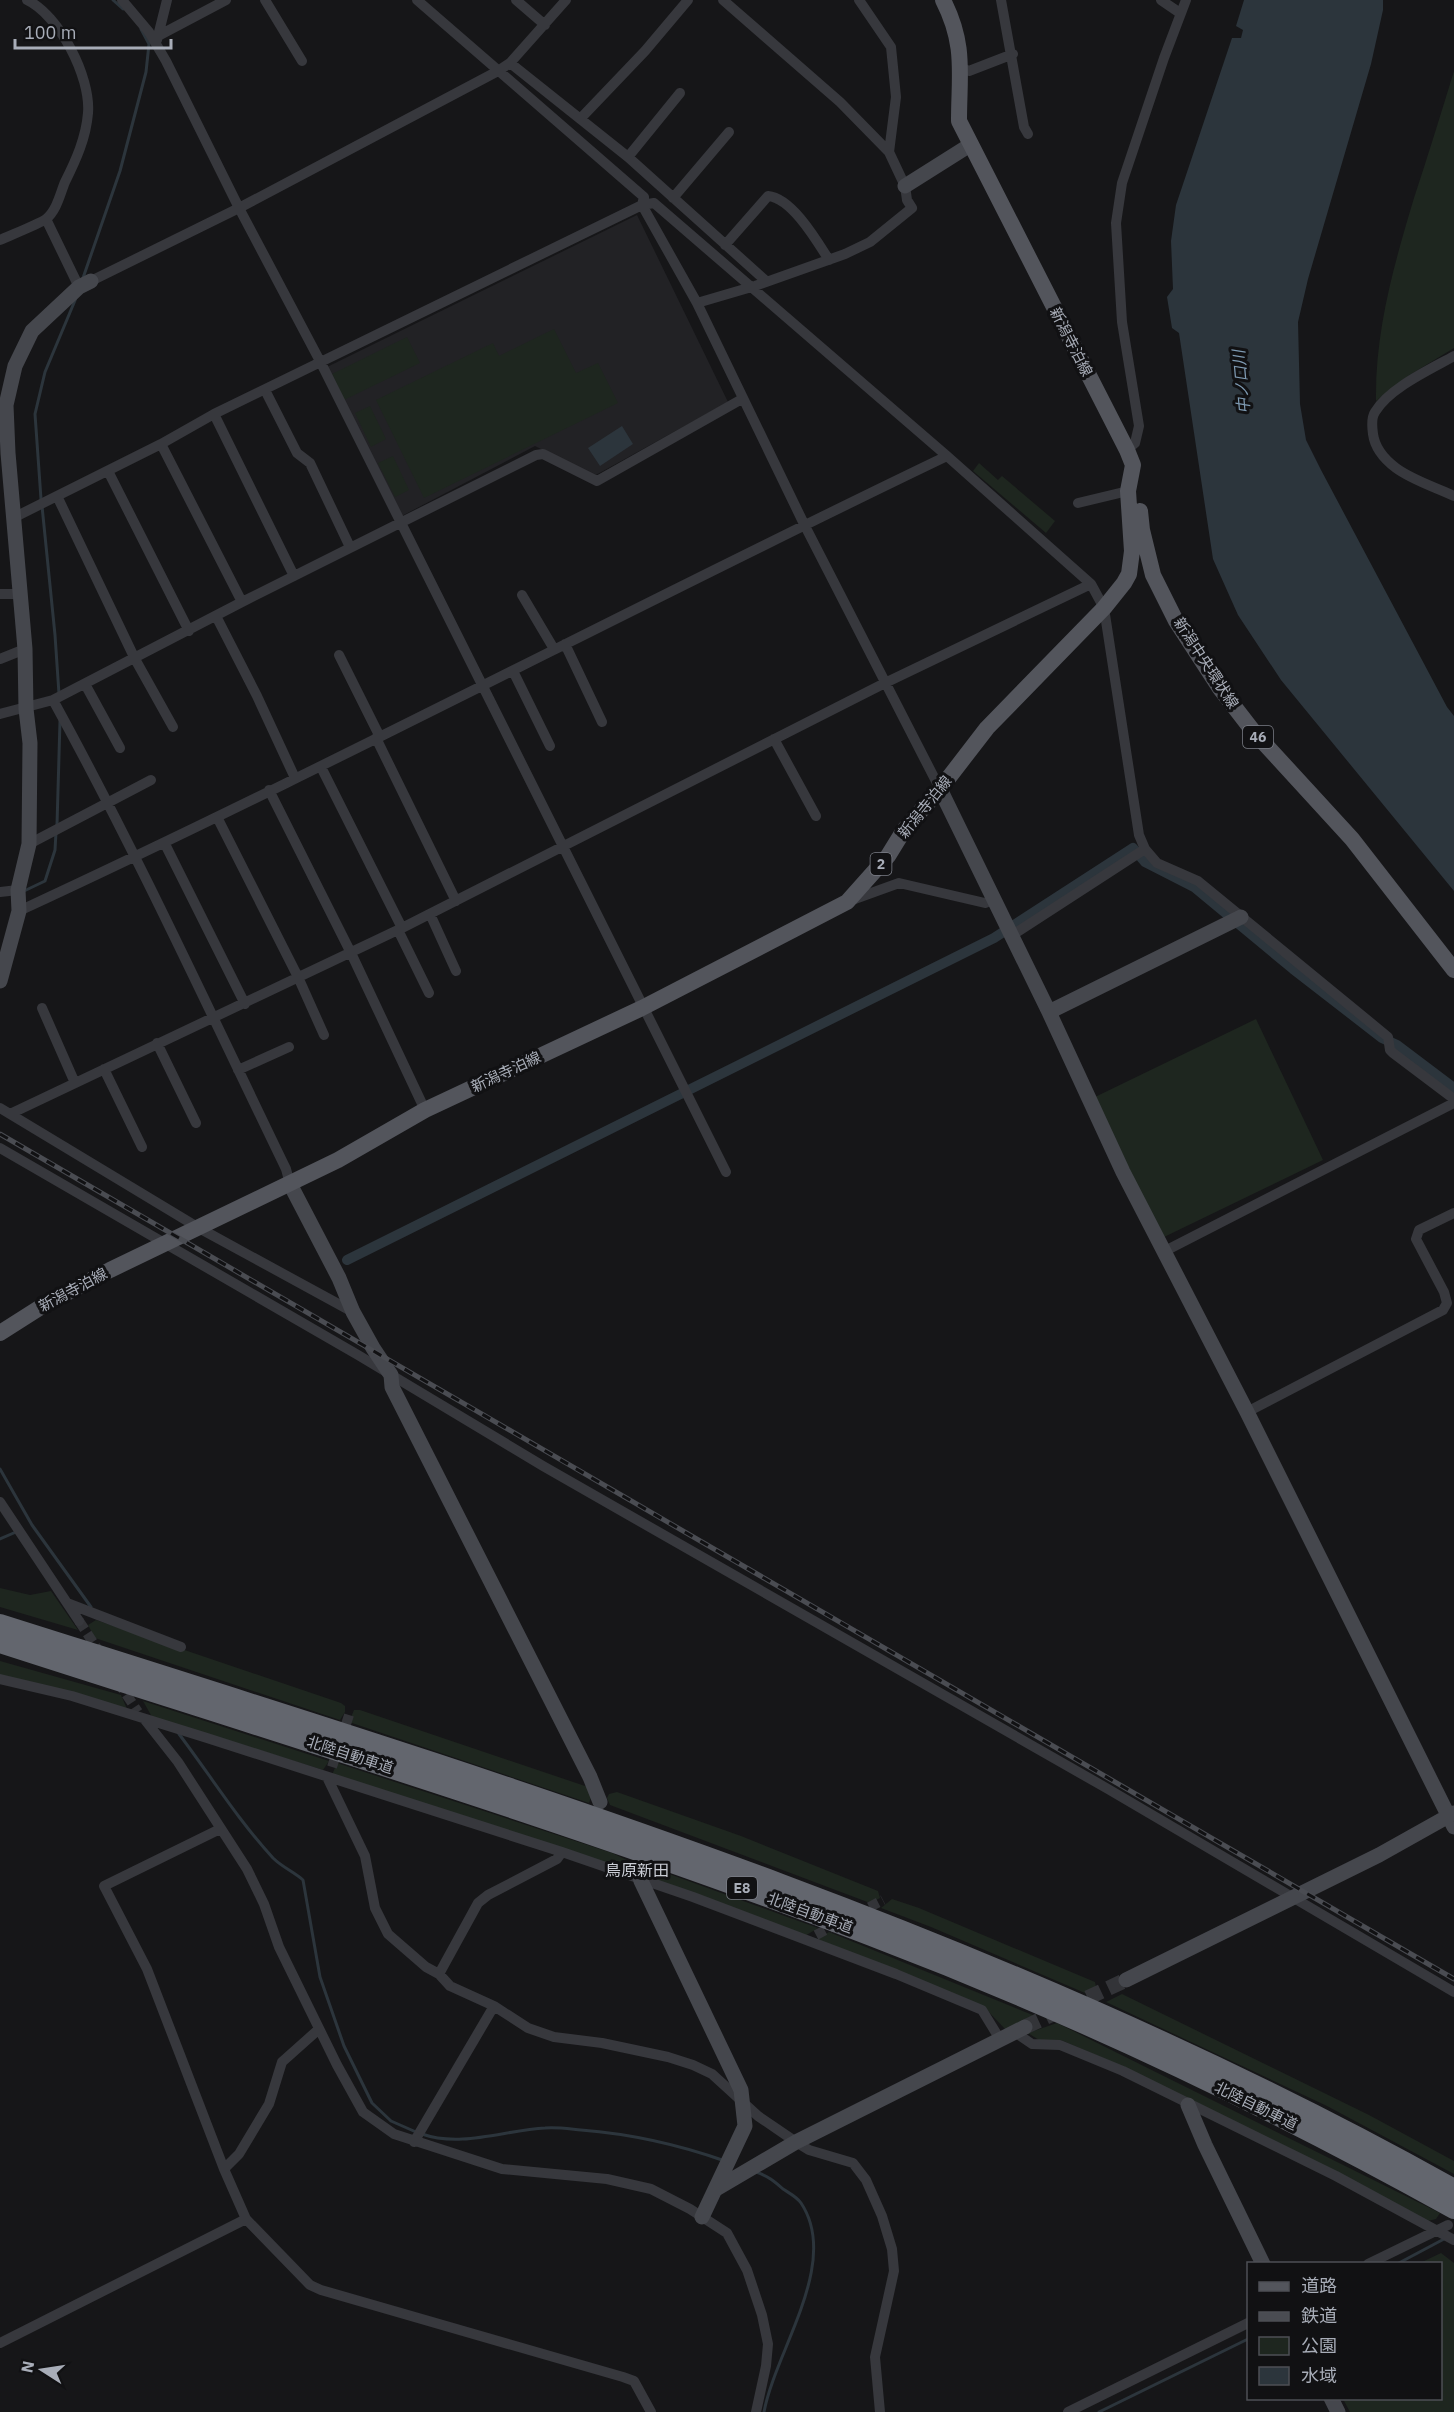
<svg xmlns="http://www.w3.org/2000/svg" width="1454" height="2412" viewBox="0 0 1454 2412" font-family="'IBM Plex Sans','Noto Sans JP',sans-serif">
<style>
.built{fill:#222225}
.green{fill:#1e261f}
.water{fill:#2c353c}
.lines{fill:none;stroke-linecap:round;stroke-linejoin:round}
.stream{stroke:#2c353c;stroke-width:3}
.canal{stroke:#2c353c;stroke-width:10}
.street-tunnel{stroke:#333438;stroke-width:10;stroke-dasharray:10 5;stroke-linecap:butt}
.secondary-tunnel{stroke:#333438;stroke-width:15;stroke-dasharray:15 8;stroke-linecap:butt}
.street{stroke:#37383d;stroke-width:10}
.secondary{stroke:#45474d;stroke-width:15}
.primary{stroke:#53555c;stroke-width:16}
.highway{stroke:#63666e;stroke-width:20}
.rail-casing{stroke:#4a4c52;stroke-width:5}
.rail{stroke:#111113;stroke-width:3;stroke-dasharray:9;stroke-linecap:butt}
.labels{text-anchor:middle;stroke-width:6;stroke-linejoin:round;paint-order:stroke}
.shield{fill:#111113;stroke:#7b7e86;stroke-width:1.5}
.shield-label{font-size:14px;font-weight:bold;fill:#a8adb8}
.street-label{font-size:15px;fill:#a8adb8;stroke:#111113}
.water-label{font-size:16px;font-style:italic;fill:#7f9bb3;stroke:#111113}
.neighbourhood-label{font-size:16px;fill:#c9ccd4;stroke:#111113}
</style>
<rect width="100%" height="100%" fill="#161618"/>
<!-- built -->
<path class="built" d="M637 215 728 402 594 476 535 446 398 518 325 368Z"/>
<!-- green -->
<path class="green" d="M1454 71V348L1408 376 1376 401C1375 330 1394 265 1414 198 1428 156 1441 113 1454 71Z
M554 329 576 373 598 363 618 403 424 498 376 400 493 343 499 356Z
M407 337 420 363 344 400 332 374Z
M370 406 386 439 371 447 355 413Z
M393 456 409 490 395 497 378 463Z
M979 463 998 480 1002 476 1055 521 1046 533 973 471Z
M1256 1019 1323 1160 1162 1238 1095 1097Z
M0 1588 30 1595 51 1591 78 1630 0 1607Z
M96 1620 341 1703 345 1706V1712L340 1720 95 1638 88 1625Z
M0 1661 121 1695 127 1709 0 1675Z
M143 1701 329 1761 323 1770 152 1717Z
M354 1710H360L588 1787 592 1794 589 1803 349 1722Z
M337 1763 612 1853 629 1861 625 1867 615 1868 332 1775Z
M617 1792 741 1836 878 1891 880 1898 870 1903 610 1805 607 1798 609 1794Z
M639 1863 818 1928 805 1936 648 1878Z
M892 1899 919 1908 1095 1982 1096 1987 1085 1993 931 1927 881 1908Z
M829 1932 1035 2016 1006 2030 984 2007 814 1941Z
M1122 1994 1369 2115 1454 2161V2174L1327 2106 1106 2002Z
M1057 2023 1440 2213 1436 2219 1428 2221 1126 2068 1061 2040H1039L1028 2033Z
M1441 2253 1454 2263V2412H1350L1343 2399 1440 2398V2264L1420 2263Z"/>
<!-- water -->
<path class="water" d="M1244 0H1383V10L1371 64 1308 279 1298 322 1300 404 1306 440 1321 470 1447 707 1454 716V891L1281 680 1238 615 1213 559 1179 333 1172 328 1167 297 1173 289 1171 241 1176 205 1232 38H1241L1243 30 1236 26Z
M622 426 633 444 600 466 588 448Z"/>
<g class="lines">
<!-- stream -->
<path class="stream" d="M113 0 123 9
M83 278 120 171 146 72 149 44 141 29
M41 499 35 414 45 372 76 298
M42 506 55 635 59 694
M57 825 60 721
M24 891 45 881 55 850 56 832
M0 1469 32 1525 91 1607
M0 1539 16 1532
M179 1734C210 1775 238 1820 273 1858 282 1867 294 1872 303 1880L320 1977 344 2046 372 2103 391 2121 416 2132
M422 2134C461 2148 505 2130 545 2128 557 2127 570 2129 581 2130 632 2134 677 2144 725 2161
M756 2172C768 2176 774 2181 783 2189 789 2193 797 2197 801 2203 841 2263 775 2351 764 2412
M1397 2264 1444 2239
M1099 2412 1248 2339"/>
<!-- canal -->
<path class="canal" d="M347 1260 994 938 1133 848 1145 862 1194 887 1293 969 1382 1038 1397 1045 1454 1088"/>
<!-- street-tunnel -->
<path class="street-tunnel" d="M79 1621 100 1653
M118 1682 138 1712
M332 1767 349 1715
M856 1914 883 1900
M816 1935 837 1924"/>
<!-- secondary-tunnel -->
<path class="secondary-tunnel" d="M1025 2027 1126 1980"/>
<!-- street -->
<path class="street" d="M122 0 149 32 166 61 239 208 321 363 726 1172
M265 0 302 61
M417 0 644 197 642 205 697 303 804 524 940 789
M516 0 545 25
M859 0 891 47 896 97 889 152
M1001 0 1024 127 1028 134
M1161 0 1180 13
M158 36 226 0
M157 40 167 0
M510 63 628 157 766 281
M962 68 969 71 1013 54
M581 118 645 51 688 0
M628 157 680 93
M673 198 729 132
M46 219 79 287
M0 240C11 235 39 224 46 219 57 210 60 194 65 182 76 160 86 138 88 113 91 77 59 15 27 0
M725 245 768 196C792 198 817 241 829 260
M91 281 239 208 498 71 510 63 566 0
M697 303 755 286 845 254 870 242 912 208 907 200 905 186 889 152 840 102 723 0
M1454 356C1431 369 1389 388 1375 412 1371 418 1372 427 1373 434 1375 449 1384 459 1396 468 1412 480 1435 487 1454 496
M265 390 297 453 310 463 350 547
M214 414 294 576
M161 444 242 602
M1127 450 1135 443 1139 426 1122 322 1116 223 1122 183 1164 58 1186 0
M108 471 189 631
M57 496 135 659 173 727
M1078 503 1128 491
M15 517 161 444 214 414 642 205 654 203 947 456 1091 584 1104 608 1139 835 1145 849 1157 863 1198 881 1388 1037 1390 1050 1393 1053 1454 1099
M0 594H19
M522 595 554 649
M216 616 257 696 295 778
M565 644 602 722
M339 655 380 737
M0 659 25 649
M513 671 550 746
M85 684 120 748
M53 700C137 853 210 1012 286 1169L290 1184
M0 714 53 700 242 602 536 455 543 454 597 481 742 399
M376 738 456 901
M774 739 816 816
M321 767 402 928
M269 790 351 953 425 1110
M217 817 298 977 324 1035
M29 844 151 780
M165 844 245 1004
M0 892 18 890
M852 900 899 883 985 903 993 900
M19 911C332 766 636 605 947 456
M430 914 456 971
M398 930 429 993
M1011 936 1145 849
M42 1008 75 1083
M157 1043 196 1123
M104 1069 142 1147
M238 1070 289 1047
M0 1108 199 1228 353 1312
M10 1114 402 928 885 683 1091 584
M0 1148 358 1355 543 1466 1108 1789 1454 1992
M1165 1251 1454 1103
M1247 1412 1443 1310 1447 1303 1444 1292 1416 1239 1419 1230 1454 1213
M0 1502 79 1621
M67 1603 181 1647
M0 1679 72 1696 207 1738 562 1852 693 1897 896 1974 982 2010 1001 2041
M145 1720 178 1762 247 1869 264 1904 279 1947 337 2065 363 2112 394 2134 502 2169 607 2179 651 2189 690 2209 727 2233 747 2270 762 2315 768 2344 766 2366 756 2412
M327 1777 365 1856 375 1908 388 1934 426 1967 439 1974 450 1986 494 2006 528 2028 554 2037 602 2043 668 2057 693 2065 712 2074 758 2116 796 2142 809 2150 853 2163 866 2180 882 2216 892 2249 894 2271 875 2357 880 2412
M220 1829 104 1886 147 1969 224 2169 246 2219 310 2285 321 2290 623 2377 634 2381 651 2412
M439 1974 478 1903 488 1895 557 1859 562 1852
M1016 2033 1032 2044 1060 2045 1123 2071 1336 2176 1454 2240
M414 2142 494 2006
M224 2169 239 2154 269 2104 282 2062 319 2029
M1368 2264 1448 2225
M0 2343 246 2219
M1068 2412 1248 2323"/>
<!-- secondary -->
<path class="secondary" d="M905 186 970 145
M940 789 1049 1012 1123 1172 1247 1412 1454 1827
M0 981 19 911 18 890 29 844 30 743 26 709 25 649 8 453 6 405 15 366 32 331 79 287 91 281
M1049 1012 1241 917
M290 1184 339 1278 353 1312 373 1348 391 1375 392 1387 590 1777 600 1802
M637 1866 641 1881 741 2090 745 2126 702 2217
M1126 1980 1379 1855 1454 1813
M1188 2105 1205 2145 1263 2264
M716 2189 796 2142 1025 2027
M1331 2398 1338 2412"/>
<!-- primary -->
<path class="primary" d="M1140 511 1142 530 1153 575 1176 621 1219 687 1253 731 1352 839 1454 970
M0 1333 44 1305 110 1270 338 1160 425 1110 642 1008 847 902 888 856 904 830 940 789 987 728 1104 608 1124 583 1129 574 1132 551 1128 491 1133 465 1127 450 959 121C959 74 966 45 943 0"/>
<!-- highway -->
<path class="highway" d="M0 1624C496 1781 998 1933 1454 2189
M0 1643C291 1737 585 1826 871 1936 1071 2012 1267 2105 1454 2209"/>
<defs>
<path id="rail" d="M0 1134 1454 1979"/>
</defs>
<!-- rail casing -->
<use href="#rail" class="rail-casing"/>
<!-- rail -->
<use href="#rail" class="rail"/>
</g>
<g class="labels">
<!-- shield labels -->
<g class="shield">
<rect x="1243" y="726" width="30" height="22" rx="4.5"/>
<rect x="870.5" y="853" width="21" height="22" rx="4.5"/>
<rect x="727" y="1877" width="30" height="22" rx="4.5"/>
</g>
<g class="shield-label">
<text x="1258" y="742">46</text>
<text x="881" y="869">2</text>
<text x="742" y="1893">E8</text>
</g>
<!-- street labels -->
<g class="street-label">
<text transform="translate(1071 342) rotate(63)" y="5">新潟寺泊線</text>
<text transform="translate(1206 663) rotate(57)" y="5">新潟中央環状線</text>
<text transform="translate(925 807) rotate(-51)" y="5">新潟寺泊線</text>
<text transform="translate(506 1072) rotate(-25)" y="5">新潟寺泊線</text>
<text transform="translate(73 1290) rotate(-28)" y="5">新潟寺泊線</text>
<text transform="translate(350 1755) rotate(18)" y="5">北陸自動車道</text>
<text transform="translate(810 1913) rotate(20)" y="5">北陸自動車道</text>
<text transform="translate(1256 2106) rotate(26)" y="5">北陸自動車道</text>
</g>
<!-- water labels -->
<g class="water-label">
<text transform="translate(1241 382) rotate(-95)" y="6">中ノ口川</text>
</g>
<!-- neighbourhood labels -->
<g class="neighbourhood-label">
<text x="637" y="1876">鳥原新田</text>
</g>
</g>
<!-- legend -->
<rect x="1247" y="2262" width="195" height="138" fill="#111113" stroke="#4d4f55" stroke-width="1.5"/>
<rect x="1259" y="2282" width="30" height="9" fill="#53555c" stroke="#4d4f55" stroke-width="1.5"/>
<text x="1301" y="2292" font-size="18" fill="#a8adb8">道路</text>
<rect x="1259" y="2312" width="30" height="9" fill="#4a4c52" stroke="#4d4f55" stroke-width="1.5"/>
<text x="1301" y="2322" font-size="18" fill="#a8adb8">鉄道</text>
<rect x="1259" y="2337" width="30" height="18" fill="#1e261f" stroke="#4d4f55" stroke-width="1.5"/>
<text x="1301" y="2352" font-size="18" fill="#a8adb8">公園</text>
<rect x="1259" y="2367" width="30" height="18" fill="#2c353c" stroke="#4d4f55" stroke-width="1.5"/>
<text x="1301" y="2382" font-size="18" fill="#a8adb8">水域</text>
<!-- north arrow -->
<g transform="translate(42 2370) rotate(282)" stroke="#111113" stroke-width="4.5" paint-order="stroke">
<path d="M0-4.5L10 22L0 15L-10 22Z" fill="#a8adb8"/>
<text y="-9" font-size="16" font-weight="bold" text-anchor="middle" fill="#a8adb8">N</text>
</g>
<!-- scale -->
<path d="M15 39v9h156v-9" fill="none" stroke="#a8adb8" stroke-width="3"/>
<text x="24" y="39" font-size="18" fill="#a8adb8" stroke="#111113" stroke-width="4.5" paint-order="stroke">100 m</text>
</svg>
